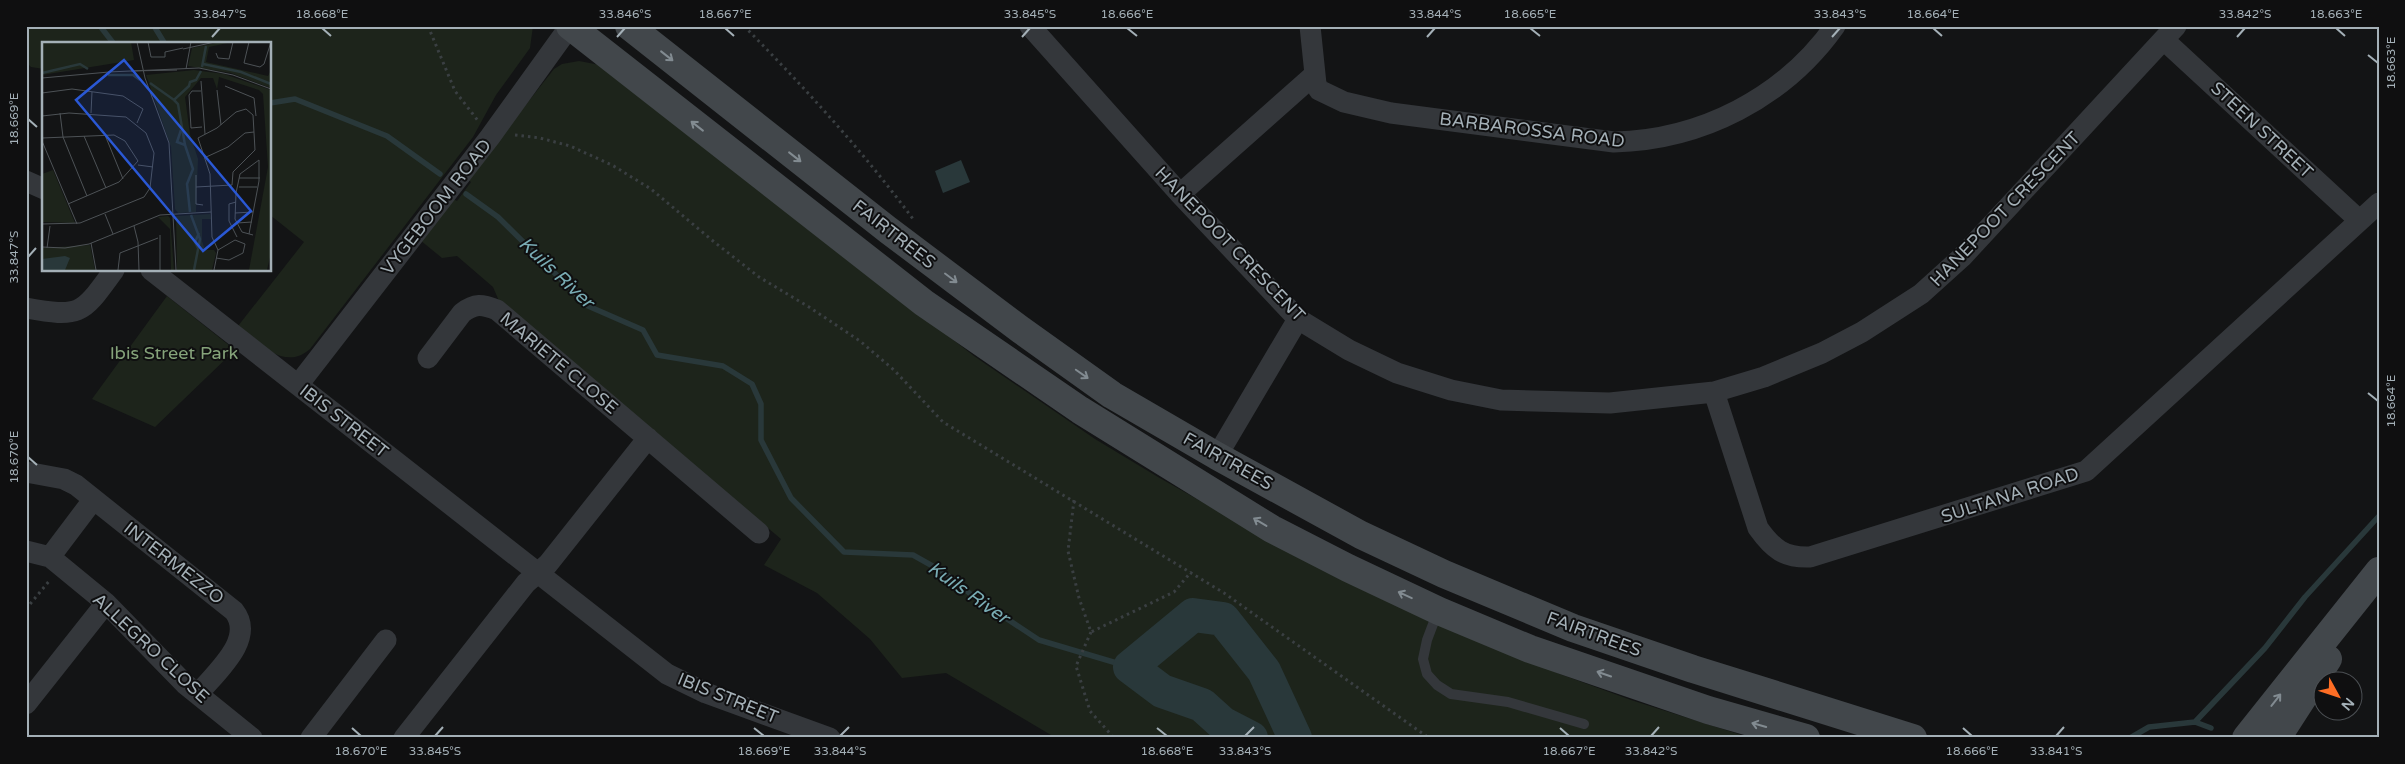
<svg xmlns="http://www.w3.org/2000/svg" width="2405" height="764" viewBox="0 0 2405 764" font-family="'Varela Round',sans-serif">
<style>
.green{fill:#1d241b}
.water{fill:#29383a}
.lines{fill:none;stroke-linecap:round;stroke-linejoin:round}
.stream{stroke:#29383a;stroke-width:5.5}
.river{stroke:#29383a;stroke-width:34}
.path{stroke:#3a3f42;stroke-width:3;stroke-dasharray:2.5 4;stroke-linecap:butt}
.lane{stroke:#34373b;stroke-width:10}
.street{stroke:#34373b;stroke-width:21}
.secondary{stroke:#42474b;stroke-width:28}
.oneway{stroke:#828b91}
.ticks{fill:none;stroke:#a4b0b7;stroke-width:2}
.labels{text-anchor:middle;stroke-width:4;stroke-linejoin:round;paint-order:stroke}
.street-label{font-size:18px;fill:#a4b0b7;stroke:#0f0f10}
.park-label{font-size:18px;fill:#85a37a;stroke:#0f0f10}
.water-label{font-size:19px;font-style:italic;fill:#79acb4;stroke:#0f0f10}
.inset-river{fill:none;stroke:#29383a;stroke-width:2.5}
.inset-road{fill:none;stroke:#4d5256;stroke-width:1}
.view{fill:#2a58d5;fill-opacity:0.15;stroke:#2a58d5;stroke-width:2.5}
.inset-edge{fill:none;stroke:#a4b0b7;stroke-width:2.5}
.neatline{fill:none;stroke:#a4b0b7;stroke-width:2}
.ticks-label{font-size:12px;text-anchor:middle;fill:#a4b0b7}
</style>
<rect width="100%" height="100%" fill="#131415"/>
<!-- green -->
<path class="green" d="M26 26H533L530 48 496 95 473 137 310 349C284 372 259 342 238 326L304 242 270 215V44H44V69L31 67 26 62Z
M579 61 600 65 974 356 1095 439 1158 477 1287 550 1560 674 1631 700 1751 738H1056L946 673 902 678 870 639 817 593 764 565 781 539 499 301 493 287 457 256 442 258 420 240 453 199 457 201 471 182 467 179 554 69 562 64Z
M167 296 235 350 155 427 92 399Z"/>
<!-- water -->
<path class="water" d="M961 160 970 182 943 193 935 171Z"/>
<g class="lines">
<!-- stream -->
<path class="stream" d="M100 26 114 44
M154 26 165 44
M270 103 295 99 387 136 440 174
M466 194 498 217 588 306 643 330 657 355 723 366 752 384 761 404V440L791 498 844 552 913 555 945 573 974 597 1039 640 1130 667
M2195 722 2211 728
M2130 738 2149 727 2195 722 2265 648 2305 597 2379 516"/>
<!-- river -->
<path class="river" d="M1251 738 1222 723 1202 705 1162 691 1130 667 1193 615 1223 619 1264 671 1295 738"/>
<!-- path -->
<path class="path" d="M428 26 455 91 479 122
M744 26C804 87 862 150 913 219
M515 135 540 138 570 146 612 165 651 189 713 241 759 277 809 307 860 341 894 370 943 422 1224 593 1429 738
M1074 500 1068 551 1079 598 1091 632 1174 592 1191 572
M26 609 50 580
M1091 632 1076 666 1090 711 1114 738"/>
<!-- lane -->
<path class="lane" d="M1438 611 1427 640 1423 659 1427 674 1437 685 1451 694 1508 702 1584 724"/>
<!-- street -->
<path class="street" d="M1030 26 1180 194 1298 319 1349 350 1397 373 1451 390 1501 400 1610 403 1714 392 1764 377 1822 353 1862 332 1921 294 1962 257 2176 26
M1310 26 1316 84 1319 90 1344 102 1391 113 1614 142C1701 140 1784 98 1835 26
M2164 40 2359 220
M26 181 44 189
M1180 194 1314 75
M151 270 667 674 706 693 830 738
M26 308C82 318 82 314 114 270
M428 358 462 313C475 303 482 304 497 310L759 533
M298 385 490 137 570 26
M1714 392 1758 528C1773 549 1784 558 1810 557L2086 471 2379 203
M1217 456 1298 319
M26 472 64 479 76 485 234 611C256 639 216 672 198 694
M26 551 50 557 106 603 185 684 252 738
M50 557 93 500
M26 704 106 603
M311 738 386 640
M404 738 526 583 548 564 648 438"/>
<!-- secondary -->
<path class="secondary" d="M570 26 924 303 1080 410 1272 529 1348 568 1439 611 1530 649 1708 710 1806 738
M629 26 888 230 1021 330 1112 395 1217 456 1361 535 1444 574 1573 628 1693 669 1913 738
M2246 738 2379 571
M2277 738 2328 659"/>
</g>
<!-- one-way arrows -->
<defs><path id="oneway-shaft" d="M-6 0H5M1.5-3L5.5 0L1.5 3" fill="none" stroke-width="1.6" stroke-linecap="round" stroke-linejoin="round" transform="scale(1.25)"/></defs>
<g class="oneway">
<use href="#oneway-shaft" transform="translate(667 56) rotate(38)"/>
<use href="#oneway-shaft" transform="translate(697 126) rotate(-142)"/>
<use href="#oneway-shaft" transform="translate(795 157) rotate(38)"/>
<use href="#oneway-shaft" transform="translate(951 278) rotate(37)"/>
<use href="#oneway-shaft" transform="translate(1082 374) rotate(35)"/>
<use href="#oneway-shaft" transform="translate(1260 522) rotate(-149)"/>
<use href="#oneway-shaft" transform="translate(1405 595) rotate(-155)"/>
<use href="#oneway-shaft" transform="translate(1604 674) rotate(-161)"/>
<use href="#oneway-shaft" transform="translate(2276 700) rotate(-52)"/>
<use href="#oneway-shaft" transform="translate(1759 725) rotate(-164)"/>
</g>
<!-- ticks -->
<path class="ticks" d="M322 28 331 36M725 28 734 36M1127 28 1137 36M1530 28 1540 36M1933 28 1942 36M2336 28 2345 36M212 37 220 28M617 37 625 28M1022 37 1030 28M1427 37 1435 28M1832 37 1840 28M2237 37 2245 28M2368 55 2378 63M28 119 37 127M28 257 36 248M2368 393 2378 401M28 457 37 465M352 728 361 736M754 728 764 736M1157 728 1167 736M1560 728 1569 736M1963 728 1972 736M435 736 443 727M840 736 849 727M1245 736 1254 727M1651 736 1659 727M2056 736 2064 727"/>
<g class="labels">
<!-- street labels -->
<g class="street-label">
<text transform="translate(1532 130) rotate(7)" y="6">BARBAROSSA ROAD</text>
<text transform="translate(2262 130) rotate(43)" y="6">STEEN STREET</text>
<text transform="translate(436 207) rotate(-52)" y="6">VYGEBOOM ROAD</text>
<text transform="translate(2005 209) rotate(-46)" y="6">HANEPOOT CRESCENT</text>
<text transform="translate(894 234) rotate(38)" y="6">FAIRTREES</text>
<text transform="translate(1230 244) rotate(46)" y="6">HANEPOOT CRESCENT</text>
<text transform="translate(559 363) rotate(40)" y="6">MARIETE CLOSE</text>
<text transform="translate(344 421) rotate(38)" y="6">IBIS STREET</text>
<text transform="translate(1228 461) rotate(29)" y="6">FAIRTREES</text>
<text transform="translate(2010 495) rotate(-18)" y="6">SULTANA ROAD</text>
<text transform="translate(174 563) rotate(38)" y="6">INTERMEZZO</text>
<text transform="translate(1594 634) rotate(20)" y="6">FAIRTREES</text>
<text transform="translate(151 648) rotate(43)" y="6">ALLEGRO CLOSE</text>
<text transform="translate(728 698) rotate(22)" y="6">IBIS STREET</text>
</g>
<!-- park labels -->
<g class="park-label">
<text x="174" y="359">Ibis Street Park</text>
</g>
<!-- water labels -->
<g class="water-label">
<text transform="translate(557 272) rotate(43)" y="7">Kuils River</text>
<text transform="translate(969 592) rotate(35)" y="7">Kuils River</text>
</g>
</g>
<!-- overview -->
<g transform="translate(42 42)">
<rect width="229" height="229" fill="#131415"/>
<path d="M0 0H89L92 18 0 33ZM178 0H190L167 5 164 20 226 34 229 28V46L189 31 146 24 150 6ZM152 28 182 32 229 48V211L225 228H207L226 125 221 52 217 48 177 35 175 47 171 36H159L143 55 148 92 156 117 154 170 136 171 133 167 129 105 104 33ZM11 128 33 181 0 180V132ZM168 172 169 177H160V199L163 208H172L174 211 170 228H135L134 174ZM126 174 128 176 132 228H129L128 187 116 175ZM48 203 53 228H0V206Z" fill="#1d241b"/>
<path d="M23 214 28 216 23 228H0V217Z" fill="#29383a"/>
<path class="inset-river" d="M161 22 199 30 229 42M160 25 164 4M0 31 38 22 46 27M66 33H91L98 38M108 41 132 58 147 44 148 40 154 38 159 29M132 58 136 62 143 103 135 100 139 88M143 103 151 127 145 142 148 170M149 173 158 197 152 228M156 206 153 200 157 191"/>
<path class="inset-road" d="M95 0 103 36 127 101 134 228M106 0 109 15H123M207 0 202 21 218 25 222 22 229 0M141 7 173 0M174 11 176 16 187 17 191 0M123 15V10L141 6M144 27 149 0M89 29 135 28M66 30 157 26 191 33 229 47M0 36 67 30M159 39 163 92M183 44 212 56 214 74M175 48 179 83M159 49H150L147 53 149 86 160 85M0 51 30 47 81 54 101 67 95 81M18 71 21 95 45 154M49 71 50 50M0 74 27 71 84 75 104 91 112 111 108 146 102 155 38 181 0 182M63 93 81 137M42 94 64 146M0 96 72 93 83 99 96 119 77 140 26 162M0 99 35 182M162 116 186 105 203 91 212 90M96 123 111 125M154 133V162L161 163M197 136H218M154 145 190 143M197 145H215M194 160 187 162V179L195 195M193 171 211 170M63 172 71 192M195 181 210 180M92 184 96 200 97 228M207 192 217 139V118L198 132 194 151 193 177 200 190 211 193M118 193V228M49 201 54 228M0 205 23 206 47 202 118 173 169 170M5 206 8 184M174 216 187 218 201 211 203 202 193 198 176 208M76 228 78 211 116 196M172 228 176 208 170 195 168 132 156 96 175 86 194 70 204 67 211 73 213 108 191 130 190 143"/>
<path class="view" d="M82 18 209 169 161 209 34 58Z"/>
<rect width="229" height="229" class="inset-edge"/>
</g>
<!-- border -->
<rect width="2405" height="764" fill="none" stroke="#0f0f10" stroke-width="55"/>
<!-- north arrow -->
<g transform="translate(2338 696) rotate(130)"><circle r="24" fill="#0f0f10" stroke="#4b4f53"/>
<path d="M0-4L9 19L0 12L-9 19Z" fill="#fd6d24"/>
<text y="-8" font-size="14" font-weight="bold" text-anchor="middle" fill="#a4b0b7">N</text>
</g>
<rect x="28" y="28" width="2350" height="708" class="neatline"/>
<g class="ticks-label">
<text x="220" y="18">33.847°S</text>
<text x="322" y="18">18.668°E</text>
<text x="625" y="18">33.846°S</text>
<text x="725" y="18">18.667°E</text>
<text x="1030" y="18">33.845°S</text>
<text x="1127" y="18">18.666°E</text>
<text x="1435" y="18">33.844°S</text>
<text x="1530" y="18">18.665°E</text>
<text x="1840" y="18">33.843°S</text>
<text x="1933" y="18">18.664°E</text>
<text x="2245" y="18">33.842°S</text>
<text x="2336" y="18">18.663°E</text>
<text transform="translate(2391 63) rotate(-90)" y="4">18.663°E</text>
<text transform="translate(14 119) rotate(-90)" y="4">18.669°E</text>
<text transform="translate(14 257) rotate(-90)" y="4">33.847°S</text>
<text transform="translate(2391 401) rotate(-90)" y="4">18.664°E</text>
<text transform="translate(14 457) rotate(-90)" y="4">18.670°E</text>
<text x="361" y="755">18.670°E</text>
<text x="435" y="755">33.845°S</text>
<text x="764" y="755">18.669°E</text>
<text x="840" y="755">33.844°S</text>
<text x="1167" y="755">18.668°E</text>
<text x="1245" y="755">33.843°S</text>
<text x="1569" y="755">18.667°E</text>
<text x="1651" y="755">33.842°S</text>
<text x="1972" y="755">18.666°E</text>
<text x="2056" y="755">33.841°S</text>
</g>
</svg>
